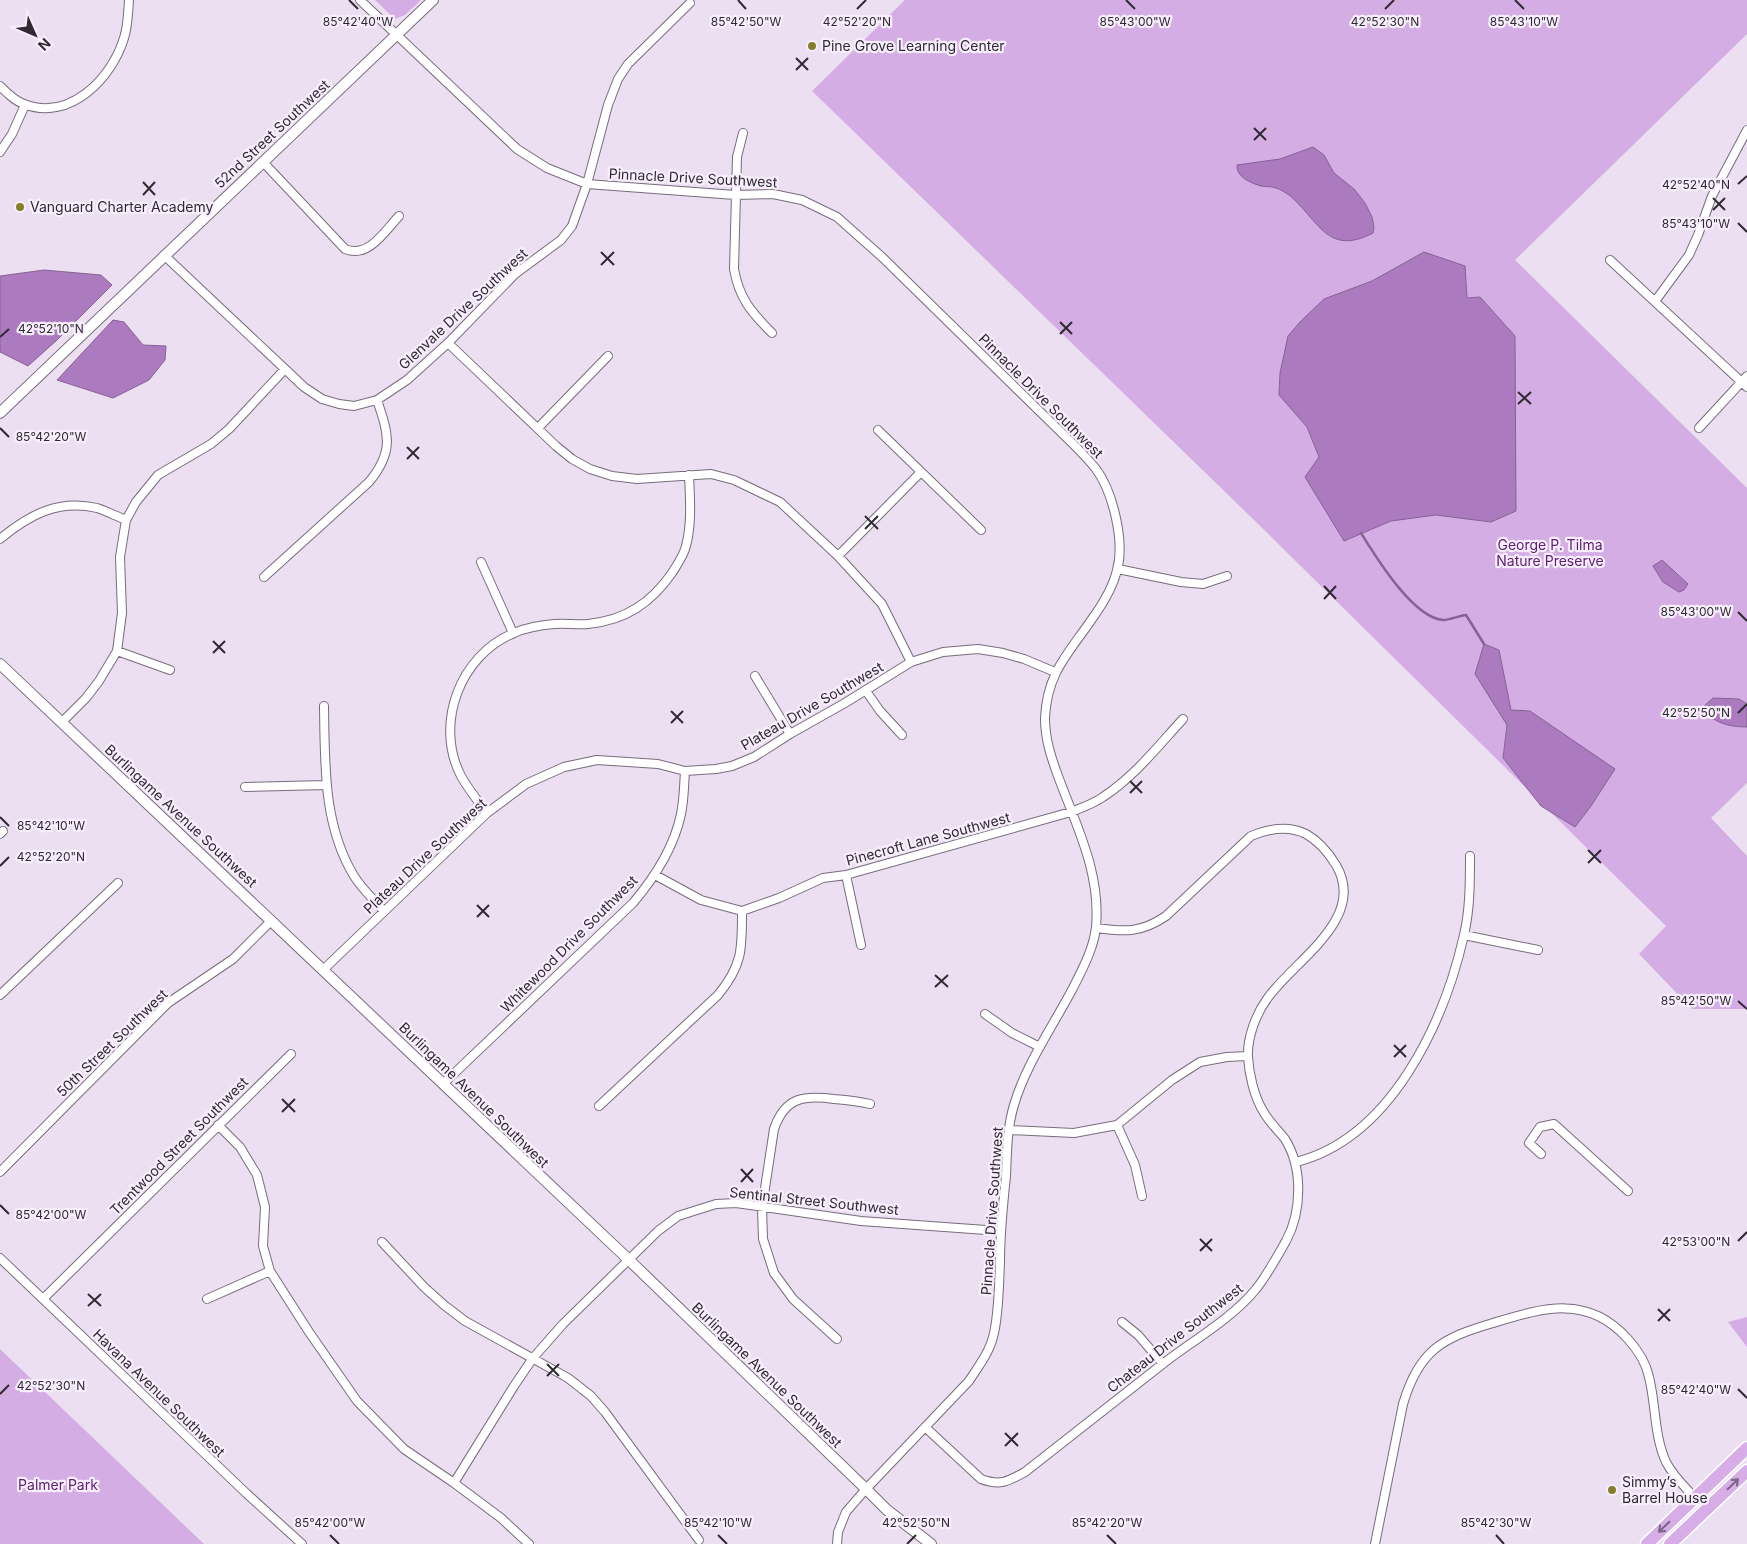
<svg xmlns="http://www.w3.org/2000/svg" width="1747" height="1544" viewBox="0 0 1747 1544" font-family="Inter,sans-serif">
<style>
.green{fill:#d3ade3}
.water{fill:#ac7abf;stroke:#866295}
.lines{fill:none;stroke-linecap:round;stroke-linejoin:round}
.stream{stroke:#866295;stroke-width:2.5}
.minor-casing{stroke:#776c7c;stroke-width:10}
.tertiary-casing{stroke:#776c7c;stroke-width:12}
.primary-casing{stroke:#fff;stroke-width:15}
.minor{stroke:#fff;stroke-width:8}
.tertiary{stroke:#fff;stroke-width:10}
.primary{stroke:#d7ade8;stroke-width:12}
.oneway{stroke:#7b6584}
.ticks{fill:none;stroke:#2f2a32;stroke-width:2}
.poi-dot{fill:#847f27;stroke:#f8eefd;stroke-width:2}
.labels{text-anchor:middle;stroke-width:4.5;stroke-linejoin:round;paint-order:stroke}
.poi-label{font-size:14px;fill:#2f2a32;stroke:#f8eefd;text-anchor:start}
.street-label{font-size:14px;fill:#2f2a32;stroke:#f8eefd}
.park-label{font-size:14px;fill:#5f2074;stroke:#f8eefd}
.ticks-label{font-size:12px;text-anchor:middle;fill:#2f2a32;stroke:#f8eefd;stroke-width:4.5;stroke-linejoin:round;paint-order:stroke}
</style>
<rect width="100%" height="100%" fill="#eddff2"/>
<!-- green -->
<path class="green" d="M375 0H421L405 15 395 19Z
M905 0H1747V34L1515 260 1747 488V783L1711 818 1747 856V1009H1692L1639 954 1666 926 1251 517 812 91Z
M1747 1317V1347L1728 1322Z
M0 1349 204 1544H0Z"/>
<!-- water -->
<path class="water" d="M1313 147 1324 155 1334 173 1354 189 1365 203 1372 217 1374 227 1373 233C1327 257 1319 220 1289 195 1286 193 1280 189 1276 188 1271 186 1266 187 1261 186 1251 183 1236 177 1237 165L1280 159Z
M1424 252 1465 266 1467 298 1480 297 1515 336 1516 511 1491 522 1436 515 1391 521 1344 541 1305 477 1319 457 1307 427 1279 395 1280 373 1288 336 1300 322 1324 299 1372 281Z
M44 270 101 275 112 285 57 340 28 366 0 352V276Z
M113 320 124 322 143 345 166 346 165 360 149 380 113 398 57 380Z
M1662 560 1688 584 1684 590 1679 592 1663 582 1653 566Z
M1484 644 1499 650 1511 710 1530 711 1615 769 1591 806 1575 827 1541 806 1503 758 1507 725 1475 674Z
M1713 698 1739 699 1747 704V727C1730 727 1711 723 1703 707Z"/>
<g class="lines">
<!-- stream -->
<path class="stream" d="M1361 533C1376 557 1413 618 1443 620 1449 620 1459 616 1466 615L1484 644"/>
<defs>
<path id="minor" d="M360 0 517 149 547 168 587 184 735 195 773 194 802 200 837 217 882 257 1072 443C1080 451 1089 460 1096 469 1113 492 1125 542 1117 570 1113 588 1102 605 1092 619 1068 654 1047 673 1045 718 1045 739 1051 757 1058 776 1076 825 1101 873 1096 927 1094 948 1082 970 1073 988 1053 1026 1026 1064 1014 1105 1007 1128 1007 1152 1006 1176 1003 1204 1000 1233 1000 1261 999 1283 999 1316 993 1337 989 1353 978 1367 969 1381L866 1489 846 1512 838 1532 837 1544
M0 86C7 93 15 101 24 104 70 122 112 78 124 38 128 26 128 13 129 0
M743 133 737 157 734 269C739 298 751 312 772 333
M0 152 12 134 25 105
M263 162 345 249C368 259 385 231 399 216
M164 255 285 369 304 387 322 399 339 404 354 406 377 400 407 380 448 343 515 274 561 240 572 226 587 184 608 105 618 79 628 64 690 3
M1610 260 1747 387
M1656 300 1689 255 1698 235 1712 196 1747 130
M448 343 556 446 572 459 590 469 612 476 637 479 711 474 734 480 780 502 838 556 882 604 911 662
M538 428 608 356
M1699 428 1747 376
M878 430 981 530
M0 539C29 515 58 499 97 508 106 511 116 516 126 520
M838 556 921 472
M481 562 513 633
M1118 569 1181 582 1203 584 1227 576
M264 577 369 482C394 452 389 435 377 400
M117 651 170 670
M755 676 790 734
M866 691 880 711 902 735
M324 706C325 764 323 825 354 876 362 889 374 900 384 911
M62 722 86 698 99 681 117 651 122 613 120 557 126 520 136 502 158 475 211 444 229 429 285 369
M245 787 326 785
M487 813C478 801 468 789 461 776 434 724 460 655 514 633 525 628 542 625 554 624 566 623 577 625 588 624 626 620 651 603 672 573 677 565 684 555 686 546 692 523 690 499 689 475
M0 834 3 831
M655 875 701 900 742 911 779 898 823 878 846 875 1071 812C1081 808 1093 804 1103 797 1135 776 1158 746 1183 719
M846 875 861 945
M1464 935 1538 950
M323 970 487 813 526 784 564 767 597 760 658 764 685 771 716 769 732 766 754 757 790 734 845 703 911 662 943 652 978 649 1003 653 1024 659 1055 672
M0 995 118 883
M985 1014 1012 1033 1040 1047
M443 1084 633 903C655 877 674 848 681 814 684 800 684 785 685 771
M599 1106 718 995C743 965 742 948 742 911
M218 1125 240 1147 257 1175 265 1207 263 1246 270 1271 309 1332 357 1401 404 1449 454 1483 501 1518 529 1544
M1117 1125 1135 1165 1142 1196
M1009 1130 1074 1133 1117 1125 1172 1080 1200 1062 1227 1057 1248 1056
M1541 1154 1529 1143 1540 1127 1554 1124 1628 1191
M1296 1162C1391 1138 1444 1023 1464 935 1470 909 1470 883 1470 856
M0 1172 168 1003 233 959 271 921
M382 1242 424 1287 444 1305 465 1321 568 1378 591 1396 605 1412 699 1540
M0 1258 246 1493 302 1544
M43 1299 291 1054
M207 1299 270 1271
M1122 1322 1138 1335 1163 1364
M837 1339 793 1299 774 1273 763 1239 762 1208 774 1129C785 1097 804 1095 834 1099 846 1100 858 1101 870 1104
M925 1427 981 1479C1000 1486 1007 1482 1025 1472 1070 1437 1115 1401 1160 1366 1189 1343 1233 1318 1256 1289 1266 1277 1278 1255 1286 1241 1302 1211 1303 1168 1285 1139 1278 1130 1269 1122 1263 1111 1254 1096 1249 1074 1248 1057 1247 1038 1256 1014 1267 999 1293 961 1368 919 1336 865 1328 852 1319 841 1306 834 1288 825 1268 829 1251 836L1166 916C1141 933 1125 932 1096 928
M454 1483 514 1386 533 1358 563 1324 658 1231 678 1216 716 1204 736 1203 861 1221 1000 1231
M1375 1544 1403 1404C1419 1350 1442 1338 1493 1323 1543 1308 1587 1294 1627 1338 1637 1349 1646 1362 1649 1377 1656 1405 1654 1436 1666 1462 1673 1476 1685 1487 1695 1498"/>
<path id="tertiary" d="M0 413 433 0
M0 664 628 1259 866 1489 887 1510 931 1544"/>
<path id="primary" d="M1647 1544 1747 1448
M1670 1544 1747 1471"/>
</defs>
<!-- minor casing -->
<use href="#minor" class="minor-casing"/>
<!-- tertiary casing -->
<use href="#tertiary" class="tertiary-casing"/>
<!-- primary casing -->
<use href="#primary" class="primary-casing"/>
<!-- minor -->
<use href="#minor" class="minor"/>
<!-- tertiary -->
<use href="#tertiary" class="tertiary"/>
<!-- primary -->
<use href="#primary" class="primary"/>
</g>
<!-- one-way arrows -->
<defs><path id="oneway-shaft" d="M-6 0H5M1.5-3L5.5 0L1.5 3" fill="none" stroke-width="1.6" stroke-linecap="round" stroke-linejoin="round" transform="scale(1.25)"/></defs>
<g class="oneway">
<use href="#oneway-shaft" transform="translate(1733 1484) rotate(-44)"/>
<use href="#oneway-shaft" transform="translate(1664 1527) rotate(136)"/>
</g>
<!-- ticks -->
<path class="ticks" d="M349 0 358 9M738 0 746 9M1126 0 1135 9M1515 0 1524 9M857 9 866 0M1385 9 1394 0M796 58 808 70M796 70 808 58M1254 128 1266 140M1254 140 1266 128M143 182 155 195M1738 184 1747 176M143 195 155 182M1713 198 1725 210M1713 210 1725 198M1738 223 1747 232M601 252 614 265M601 265 614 252M1060 322 1072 334M1060 334 1072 322M0 337 9 329M1518 392 1531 404M1518 404 1531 392M0 428 9 437M407 447 419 459M407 459 419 447M865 516 878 529M865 529 878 516M1324 586 1336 599M1324 599 1336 586M1738 612 1747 621M213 641 225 653M213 653 225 641M671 711 683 723M1738 713 1747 704M671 723 683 711M1130 781 1142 793M1130 793 1142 781M0 817 9 826M1588 850 1601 863M1588 863 1601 850M0 866 9 857M477 905 489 917M477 917 489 905M935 975 948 987M935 987 948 975M1738 1001 1747 1009M1394 1045 1406 1057M1394 1057 1406 1045M282 1099 295 1112M282 1112 295 1099M741 1169 753 1182M741 1182 753 1169M0 1205 9 1214M1200 1239 1212 1251M1738 1241 1747 1232M1200 1251 1212 1239M88 1294 101 1306M88 1306 101 1294M1658 1309 1670 1321M1658 1321 1670 1309M547 1364 559 1376M547 1376 559 1364M1738 1389 1747 1398M0 1394 9 1385M1005 1433 1018 1446M1005 1446 1018 1433M330 1535 339 1544M718 1535 727 1544M1107 1535 1116 1544M1496 1535 1504 1544M907 1544 916 1535"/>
<!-- markers -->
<g class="poi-dot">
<circle cx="812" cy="46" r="5"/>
<circle cx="20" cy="207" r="5"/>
<circle cx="1612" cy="1490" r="5"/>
</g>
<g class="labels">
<!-- poi labels -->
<g class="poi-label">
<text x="822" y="51">Pine Grove Learning Center</text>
<text x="30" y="212">Vanguard Charter Academy</text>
<text x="1622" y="1487">Simmy’s<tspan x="1622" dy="16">Barrel House</tspan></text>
</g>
<!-- street labels -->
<g class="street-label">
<text transform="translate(272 134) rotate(-43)" y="5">52nd Street Southwest</text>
<text transform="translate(693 178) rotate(3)" y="5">Pinnacle Drive Southwest</text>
<text transform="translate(463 309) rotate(-43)" y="5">Glenvale Drive Southwest</text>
<text transform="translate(1041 396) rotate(45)" y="5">Pinnacle Drive Southwest</text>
<text transform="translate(812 706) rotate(-30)" y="5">Plateau Drive Southwest</text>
<text transform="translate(181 816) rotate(43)" y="5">Burlingame Avenue Southwest</text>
<text transform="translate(928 839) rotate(-15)" y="5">Pinecroft Lane Southwest</text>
<text transform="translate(425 856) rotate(-43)" y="5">Plateau Drive Southwest</text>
<text transform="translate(569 944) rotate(-45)" y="5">Whitewood Drive Southwest</text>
<text transform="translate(112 1043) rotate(-44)" y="5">50th Street Southwest</text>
<text transform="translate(474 1095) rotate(44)" y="5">Burlingame Avenue Southwest</text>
<text transform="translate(179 1146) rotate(-45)" y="5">Trentwood Street Southwest</text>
<text transform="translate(814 1201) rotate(6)" y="5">Sentinal Street Southwest</text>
<text transform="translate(992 1211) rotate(-86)" y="5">Pinnacle Drive Southwest</text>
<text transform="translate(1175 1338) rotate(-38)" y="5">Chateau Drive Southwest</text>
<text transform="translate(767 1375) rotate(44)" y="5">Burlingame Avenue Southwest</text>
<text transform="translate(159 1393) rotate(44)" y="5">Havana Avenue Southwest</text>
</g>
<!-- park labels -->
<g class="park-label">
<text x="1550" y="550">George P. Tilma<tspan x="1550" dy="16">Nature Preserve</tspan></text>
<text x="58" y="1490">Palmer Park</text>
</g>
</g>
<g class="ticks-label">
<text x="358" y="26">85°42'40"W</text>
<text x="746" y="26">85°42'50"W</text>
<text x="857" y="26">42°52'20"N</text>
<text x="1135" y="26">85°43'00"W</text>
<text x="1385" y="26">42°52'30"N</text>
<text x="1524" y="26">85°43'10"W</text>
<text x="1696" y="189">42°52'40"N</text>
<text x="1696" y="228">85°43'10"W</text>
<text x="51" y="333">42°52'10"N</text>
<text x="51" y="441">85°42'20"W</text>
<text x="1696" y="616">85°43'00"W</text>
<text x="1696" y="717">42°52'50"N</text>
<text x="51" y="830">85°42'10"W</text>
<text x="51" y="861">42°52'20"N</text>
<text x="1696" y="1005">85°42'50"W</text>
<text x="51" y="1219">85°42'00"W</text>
<text x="1696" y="1246">42°53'00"N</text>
<text x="51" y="1390">42°52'30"N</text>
<text x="1696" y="1394">85°42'40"W</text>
<text x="330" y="1527">85°42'00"W</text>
<text x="718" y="1527">85°42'10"W</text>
<text x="916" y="1527">42°52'50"N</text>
<text x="1107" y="1527">85°42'20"W</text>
<text x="1496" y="1527">85°42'30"W</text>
</g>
<!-- north arrow -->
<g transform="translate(35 35) rotate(135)" stroke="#f8eefd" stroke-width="4" paint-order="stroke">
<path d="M0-4L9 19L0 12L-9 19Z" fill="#2f2a32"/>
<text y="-8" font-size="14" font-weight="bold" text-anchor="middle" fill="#2f2a32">N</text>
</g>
</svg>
